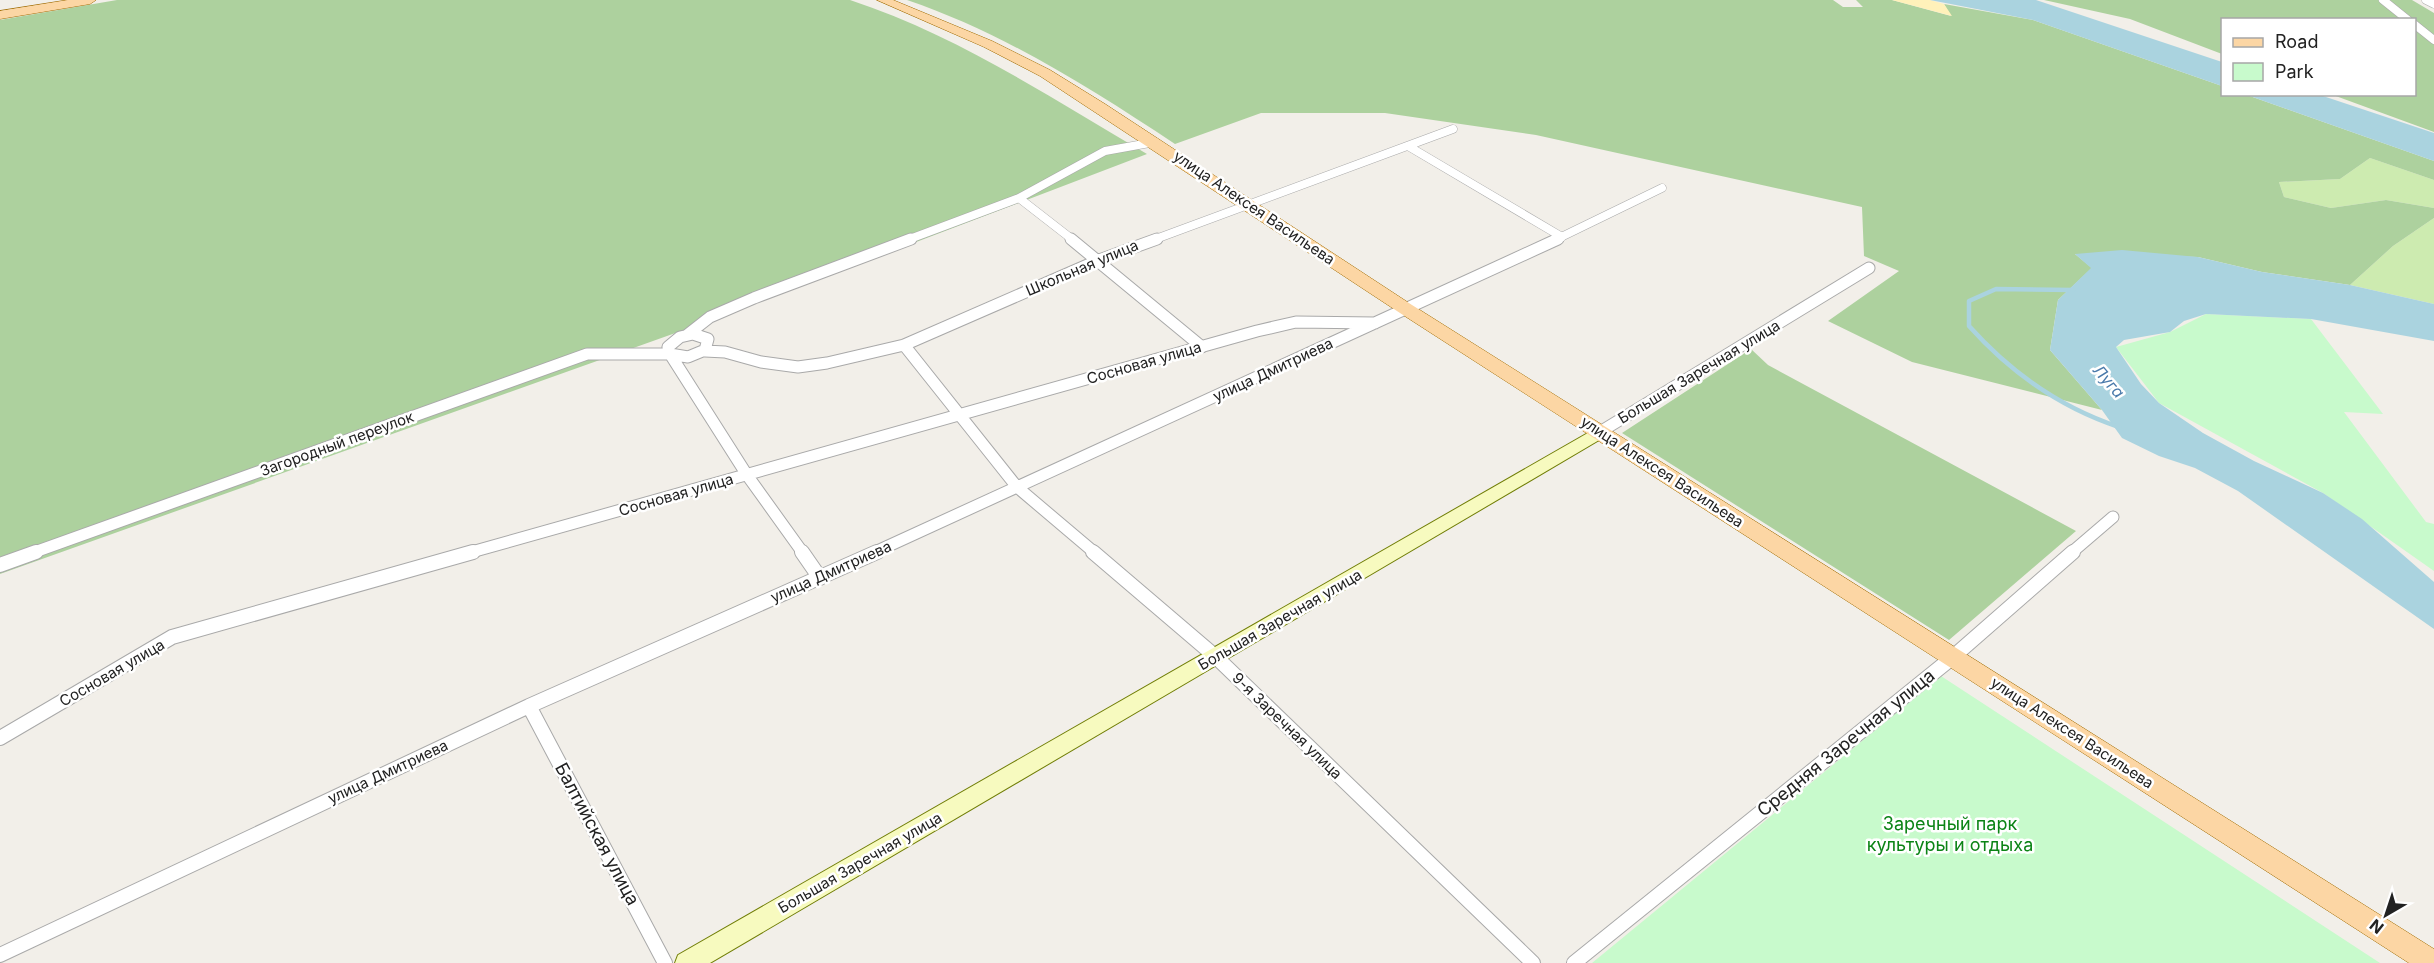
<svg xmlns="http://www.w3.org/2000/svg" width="2434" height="963" viewBox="0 0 2434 963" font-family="Inter,sans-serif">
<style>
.grass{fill:#cdebb0}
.forest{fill:#add19e}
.sand{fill:#fff1ba}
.park{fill:#c8facc}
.water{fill:#aad3df}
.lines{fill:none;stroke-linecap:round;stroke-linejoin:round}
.stream{stroke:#aad3df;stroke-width:4.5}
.street-far2-casing{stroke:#a9a9a9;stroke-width:9}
.street-far1-casing{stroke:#a9a9a9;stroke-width:13}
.street-casing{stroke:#a9a9a9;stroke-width:16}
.secondary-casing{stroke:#707d05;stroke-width:2}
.primary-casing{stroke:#a06b00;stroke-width:1}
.street-far2{stroke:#fff;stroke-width:8}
.street-far1{stroke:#fff;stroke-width:11}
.street{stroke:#fff;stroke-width:14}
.secondary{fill:#f7fabf;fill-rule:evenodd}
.primary{fill:#fcd6a4;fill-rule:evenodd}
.labels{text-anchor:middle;stroke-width:5;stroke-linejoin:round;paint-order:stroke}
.street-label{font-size:15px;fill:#222;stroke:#fff}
.water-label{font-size:16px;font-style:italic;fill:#4a7aab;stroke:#fff}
.near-street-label{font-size:18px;fill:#222;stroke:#fff}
.near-park-label{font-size:18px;fill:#0c8416;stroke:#fff}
</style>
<rect width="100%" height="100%" fill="#f2efe9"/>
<!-- grass -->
<path class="grass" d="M2370 158 2434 180V208L2386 200 2331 208 2284 197 2279 182 2340 179Z
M2434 218V304L2350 285 2393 246Z"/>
<!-- forest -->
<path class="forest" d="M117 0H850C957 35 1051 98 1147 154L709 321 0 574V20Z
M907 0H1833L1843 7H1863L1856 0H1892L1951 16 1944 4 2033 20 2222 86V94L2247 95 2434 161V180L2370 158 2340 179 2279 182 2284 197 2331 208 2386 200 2434 208V218L2393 246 2350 285 2262 272 2198 257 2075 254 2092 268 2058 300 2050 350 2102 410 1912 362 1828 321 1899 271 1864 256 1862 207 1536 135 1385 113H1261L1175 144C1090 88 1004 33 907 0Z
M2044 0H2412L2434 13V132L2333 95 2414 94V20H2222V54L2130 19Z
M1751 349 1768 365 2076 531 1949 640 1622 433Z"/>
<!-- sand -->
<path class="sand" d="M1892 0H1930L1944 4 1952 16Z"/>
<!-- park -->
<path class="park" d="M2206 314 2311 319 2383 414 2344 412 2426 522 2434 524V571L2323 493 2159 403 2116 347 2170 332Z
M1941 676 2380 963H1592Z"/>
<!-- water -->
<path class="water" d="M1930 0H2036L2222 62V86L2033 20Z
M2247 95H2320L2434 133V161Z
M2122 250 2198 257 2262 272 2350 285 2434 304V341L2311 319 2206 314 2184 321 2170 332 2124 340 2116 347 2141 384 2159 403 2203 433 2254 461 2323 493 2362 519 2434 582V629L2238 491 2195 468 2159 456 2122 438 2102 410 2050 350 2058 300 2091 268 2075 254Z"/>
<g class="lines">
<!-- stream -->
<path class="stream" d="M2073 290 1996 289 1969 301V326C2011 373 2059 407 2119 427"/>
<defs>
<path id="street-far2" d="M2383 0 2408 20
M2426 0 2434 4
M2414 24 2434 40
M1408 146 1562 237
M1019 198 1073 240
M907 240 1019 198 1105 151 1155 142
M1153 240 1453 129
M1555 240 1662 188"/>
<path id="street-far1" d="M1071 239 1202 347
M693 334 708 339 705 350 688 357 670 354 668 347 680 337Z
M687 335 710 317 754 298 911 239
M904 345 1017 487 1095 553
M705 351 725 352 761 362 798 367 827 363 904 345 1099 260 1157 239
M1600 432 1869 268
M32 553 587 354H670L747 475 803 553
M468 553 1257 331 1296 322 1375 323
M873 553 1558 239
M2071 553 2113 517"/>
<path id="street" d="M802 552 820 578
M1093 552 1216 657 1533 963
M0 565 36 552
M529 706 665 963
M0 738 172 637 473 552
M0 955 529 706 877 552
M1574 963 1953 657 2073 552"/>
<path id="secondary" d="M1600 426 1606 428 1609 432 1606 436 710 963H675L678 955Z"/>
<path id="primary" d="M68 0H96L90 4 0 19V11Z
M877 0H893L992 41 1050 70 1105 104 1412 305 2434 949V963H2409L1400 313 1040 76 984 47Z"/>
</defs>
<!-- street-far2 casing -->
<use href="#street-far2" class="street-far2-casing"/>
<!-- street-far1 casing -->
<use href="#street-far1" class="street-far1-casing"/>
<!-- street casing -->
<use href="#street" class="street-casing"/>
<!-- secondary casing -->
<use href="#secondary" class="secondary-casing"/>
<!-- primary casing -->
<use href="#primary" class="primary-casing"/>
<!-- street-far2 -->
<use href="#street-far2" class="street-far2"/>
<!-- street-far1 -->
<use href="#street-far1" class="street-far1"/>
<!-- street -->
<use href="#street" class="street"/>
<!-- secondary -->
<use href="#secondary" class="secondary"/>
<!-- primary -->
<use href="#primary" class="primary"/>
</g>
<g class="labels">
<!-- street labels -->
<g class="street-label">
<text transform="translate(1254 208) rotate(34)" y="5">улица Алексея Васильева</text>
<text transform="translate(1082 268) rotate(-23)" y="5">Школьная улица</text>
<text transform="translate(1144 363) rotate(-16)" y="5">Сосновая улица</text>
<text transform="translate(1273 370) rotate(-25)" y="5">улица Дмитриева</text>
<text transform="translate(1699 372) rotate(-31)" y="5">Большая Заречная улица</text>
<text transform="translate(337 444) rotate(-20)" y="5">Загородный переулок</text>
<text transform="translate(1662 472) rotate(33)" y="5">улица Алексея Васильева</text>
<text transform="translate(676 495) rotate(-16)" y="5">Сосновая улица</text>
<text transform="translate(831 572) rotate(-24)" y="5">улица Дмитриева</text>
<text transform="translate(1280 620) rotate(-30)" y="5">Большая Заречная улица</text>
<text transform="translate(112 673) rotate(-30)" y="5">Сосновая улица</text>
<text transform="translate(1287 726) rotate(44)" y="5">9-я Заречная улица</text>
<text transform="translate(2072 733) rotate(33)" y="5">улица Алексея Васильева</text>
<text transform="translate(388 772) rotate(-25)" y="5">улица Дмитриева</text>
<text transform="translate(860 863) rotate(-30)" y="5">Большая Заречная улица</text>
</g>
<!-- water labels -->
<g class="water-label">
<text transform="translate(2109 381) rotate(49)" y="6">Луга</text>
</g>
<!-- near-street labels -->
<g class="near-street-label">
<text transform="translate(1846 743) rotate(-39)" y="6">Средняя Заречная улица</text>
<text transform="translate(597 834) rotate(62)" y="6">Балтийская улица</text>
</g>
<!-- near-park labels -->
<g class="near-park-label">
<text x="1950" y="830">Заречный парк<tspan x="1950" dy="21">культуры и отдыха</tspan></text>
</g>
</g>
<!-- legend -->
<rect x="2221" y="18" width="195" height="78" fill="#ffffff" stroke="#a7a7a7" stroke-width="1.5"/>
<rect x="2233" y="38" width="30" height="9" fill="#fcd6a4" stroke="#a7a7a7" stroke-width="1.5"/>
<text x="2275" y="48" font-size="18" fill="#222222">Road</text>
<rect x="2233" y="63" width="30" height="18" fill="#c8facc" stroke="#a7a7a7" stroke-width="1.5"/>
<text x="2275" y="78" font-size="18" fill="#222222">Park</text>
<!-- north arrow -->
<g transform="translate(2386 915) rotate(219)" stroke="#ffffff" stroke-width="4.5" paint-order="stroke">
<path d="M0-4.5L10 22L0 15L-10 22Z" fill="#222222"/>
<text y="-9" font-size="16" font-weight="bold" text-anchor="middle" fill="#222222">N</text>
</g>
</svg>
